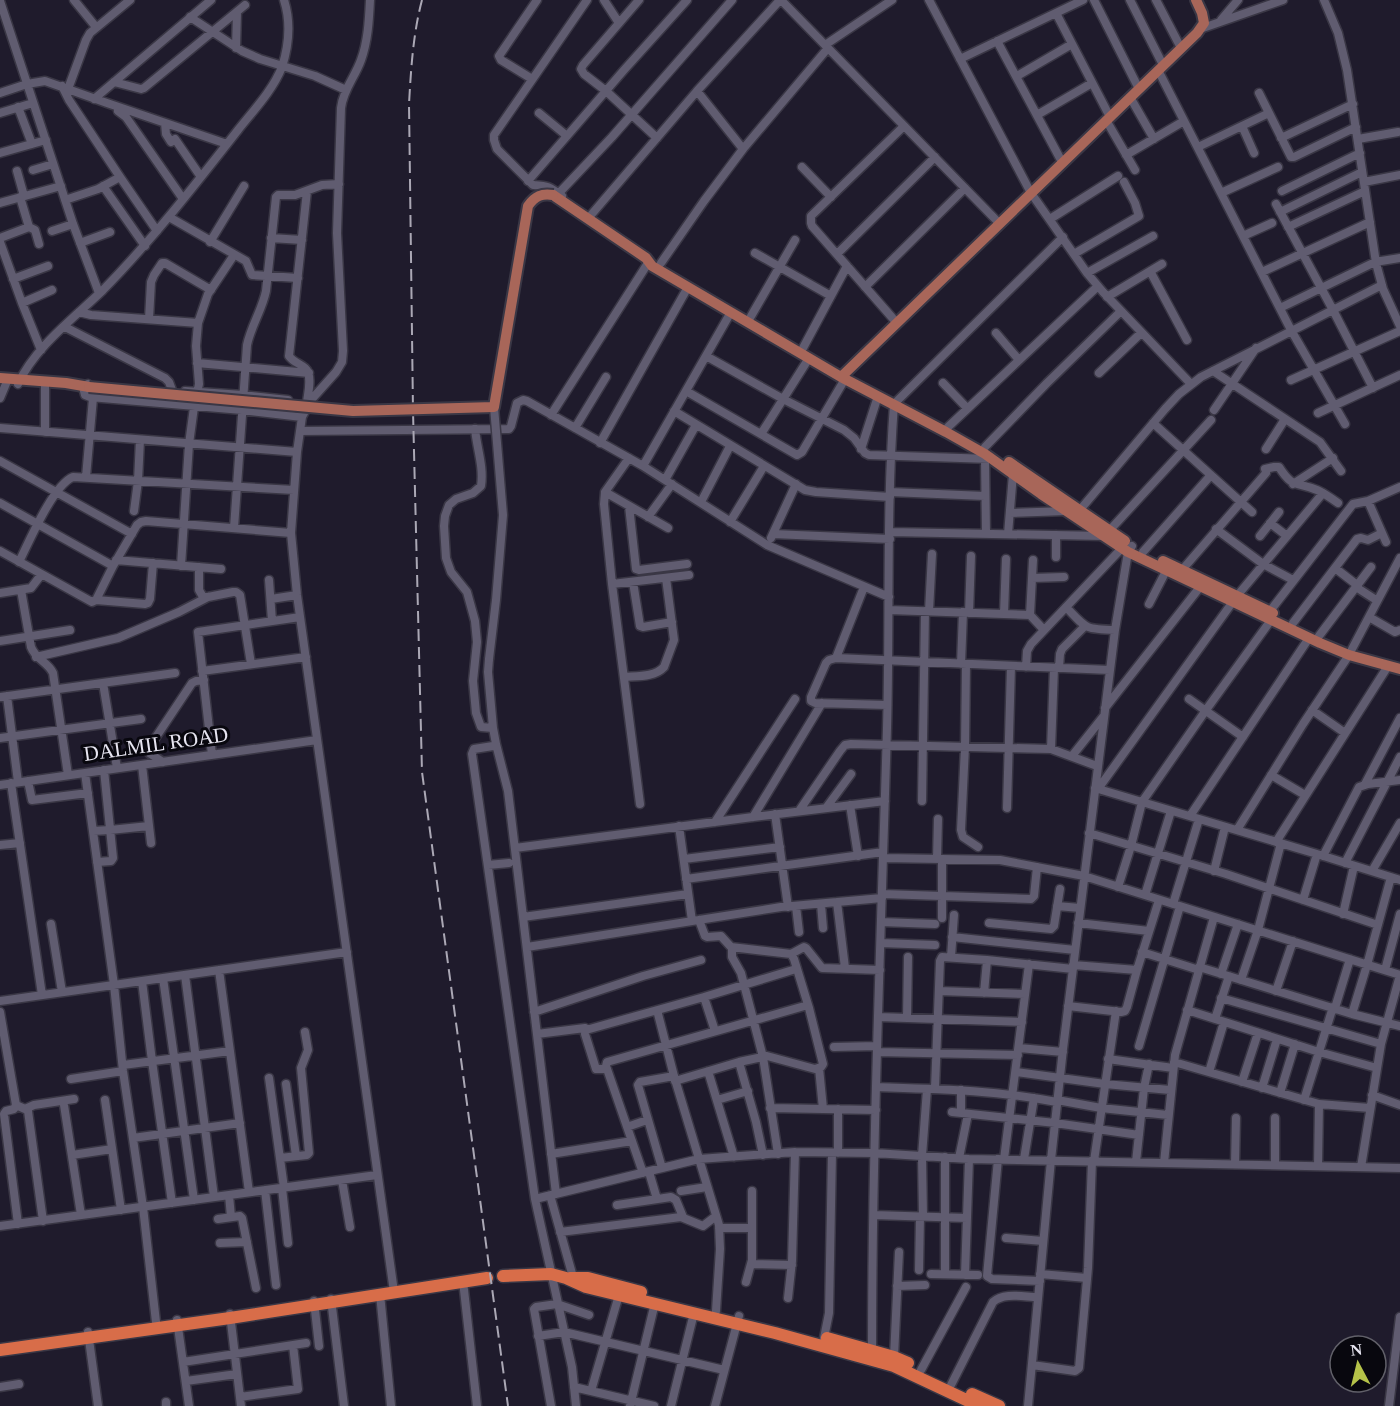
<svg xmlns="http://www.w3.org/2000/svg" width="1400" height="1406" viewBox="0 0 1400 1406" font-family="'Times New Roman',serif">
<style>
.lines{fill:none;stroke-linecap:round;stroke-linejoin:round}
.minor-casing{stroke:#3a3745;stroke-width:11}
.major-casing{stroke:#3a3745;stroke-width:14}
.highway-casing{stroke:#3a3745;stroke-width:15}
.minor{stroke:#605c70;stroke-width:8}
.major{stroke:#a86659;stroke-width:10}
.highway{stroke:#d86d49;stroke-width:12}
.rail{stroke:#aba8b5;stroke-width:2;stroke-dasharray:12 6;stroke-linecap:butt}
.minor-bridge-casing{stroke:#3a3745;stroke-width:11;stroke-linecap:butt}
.major-bridge-casing{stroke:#3a3745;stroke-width:14;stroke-linecap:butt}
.minor-bridge{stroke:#605c70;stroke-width:8}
.major-bridge{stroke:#a86659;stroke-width:10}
.labels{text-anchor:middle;stroke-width:6;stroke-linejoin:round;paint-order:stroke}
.street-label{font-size:21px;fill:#e7e5f1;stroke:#08070e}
</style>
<rect width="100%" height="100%" fill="#1f1b2c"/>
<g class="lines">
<defs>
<path id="minor" d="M74 0 96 27
M370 0C369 20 368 41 361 60 355 77 343 90 341 108L337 233 343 351 342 362 336 372 311 400 302 417 297 452 291 533 297 595 394 1292
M604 0 619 23
M639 0 583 65 581 69 584 74 606 91 657 138
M781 0 999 223
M929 0 1031 193 1087 273 1103 292 1191 384
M1094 0 1139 89
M1130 0 1163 65
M1156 0 1181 48
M1324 0 1338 33 1347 70 1376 263 1383 289 1400 326
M0 1 73 224 99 293
M1056 13 1110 117
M190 17 242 51 260 59 315 76 346 90
M1221 20 1238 0
M1200 29 1283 0
M997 41 1062 162
M825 45 892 0
M236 48 237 12
M960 59 1083 0
M1158 70 1291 330 1345 424
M1017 76 1072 44
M532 79 501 60 499 56 537 0
M114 82 141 89 144 88 245 5
M62 86 69 100 120 177 157 231
M68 89 86 40 90 33 130 0
M697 91 743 149
M0 93 27 84 45 81 107 103 227 144
M1259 93 1291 157H1294L1356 127
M1130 97 1154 139
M94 99 211 0
M18 107 32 144
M118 111 126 117 183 199
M0 113 33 103
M539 113 567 136
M1037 115 1092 83
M1106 120 1135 170
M165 123 166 134 171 142
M1242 126 1254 153
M1281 138 1353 104
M175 139 201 177
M1358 139 1398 132
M1198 147 1269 113
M0 153 46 140
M1126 155 1184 121
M802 167 831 197
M33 170 53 164
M17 171 24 196
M528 181 624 70 687 0
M1364 182 1400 175
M103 186 145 246
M307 191 289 356C293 362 299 363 305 368 313 375 308 393 307 402
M1282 191 1360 153
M559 193 612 137 732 0
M1221 193 1278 167
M562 196C549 186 548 186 533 185L497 149 494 140V135L587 0
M65 200 98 189 120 177
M0 203 61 186
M1276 204 1333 310 1373 388
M1280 212 1362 172
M591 215 697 91 780 0
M169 217 246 261 252 275 298 278
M1050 219 1118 176
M29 227 35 230 39 244
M1288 227 1365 191
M52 231 73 224
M1243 236 1272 223
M0 238 29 227 20 197
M271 238 302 240
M0 242 22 303 41 350
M210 242 244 186
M80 243 110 232
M755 253 831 296
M837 254 935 157
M1074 254 1139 216 1135 203 1124 182
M661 263 704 201 743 149 828 48
M1150 271 1187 340
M1262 272 1370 222
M1087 273 1153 236
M13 279 48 266
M865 287 965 188
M1107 297 1162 264
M22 303 52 290
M1280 308 1375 262 1400 258
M79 312 91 315 198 323
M750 318 795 240
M149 319 151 282 154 275 162 263H165L211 290
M896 322 812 226 811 223V216L904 126
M65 327 165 378 169 382 172 390
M996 333 1019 360
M803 348 847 266
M706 356 783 399 844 430 854 438 865 453 869 455 991 459
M197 363 309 373
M1213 371 1320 442 1341 471
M1099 373 1141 333
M1291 380 1400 331
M45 382V432
M943 383 967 408
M18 384C35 347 74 318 103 290 152 240 195 185 238 130 253 111 273 90 282 67 289 45 291 22 284 0
M88 384 83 387 85 395 90 397 242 410 302 417
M185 391 243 395 288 400
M686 391 797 455 802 452 845 379
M0 398 8 379
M1214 410 1256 348
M674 411 805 490 816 492 890 497
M1318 413 1400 375
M551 415 648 263
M1153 423 1252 512
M948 427 1098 286
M0 428 297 452
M575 428 606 377
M475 429C477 449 484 467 481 486L473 493 456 499 449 505 445 516 444 526 446 558 451 572 467 592 475 621 477 642 473 681 476 713 481 727 493 728
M300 431 509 429 511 426 517 403 523 400 527 401 643 466 767 545 889 597
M761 434 809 358
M600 443 688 287
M985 447 1047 383 1120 312
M861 449 878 396
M1266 449 1285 419
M629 458 605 492 604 504 612 584 640 804
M985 458 986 534
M0 461 132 534
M643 466 731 312
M1265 469 1274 467H1279C1293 489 1296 481 1317 490 1324 493 1331 498 1338 503
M86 477 93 398
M665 480 696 425
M1293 484 1333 458
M605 492 668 528
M890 492 985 496
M1368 501 1386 542
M701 502 730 446
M0 503 113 566
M629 506 636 569 639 570 687 564
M134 511 138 481 140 440
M1079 511 1165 409 1179 394 1201 377 1382 285
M1010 513 1066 511
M648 517 672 484
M730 522 764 466
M1270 523 1287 536
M234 528 247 345C251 326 262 310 266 291L276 197 278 195H295L322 185 339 184
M1216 529 1263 564 1293 580
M1109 531 1211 420
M890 532 1103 536
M773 534 890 539
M1008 534 1013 474
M1056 535V557
M1260 536 1279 512
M771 538 796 484
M0 551 92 602 96 600 113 566 137 525 141 522 146 521 291 533
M1143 552 1211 475
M116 560 221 569
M19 562C29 542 53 485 73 477L294 490
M181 566 189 444 194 407 199 384 196 346 198 323 208 294 234 255
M199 567V590L203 597H208L233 592H236L240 595 251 664
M1335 568 1357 585 1359 589 1373 598
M1182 570 1266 473
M1032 578 1064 577
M269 580 272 621
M633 582 640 626 643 627 672 622
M612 584 689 575
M21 590 31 647C36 660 47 661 53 673L68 775
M0 593 31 588 41 575
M271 599 297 595
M96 600 145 604 148 603 150 599 153 563
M1149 604 1166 571
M1066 607C1087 629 1084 629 1115 630
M889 610 1030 615 1044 630
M929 611 932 554
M969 613 971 556
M1004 614 1006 559
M1030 615 1033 560
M1267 615 1353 504 1368 501 1400 487
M1369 617 1395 632 1400 630
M1293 623 1357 539 1361 538 1368 540 1382 533
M1319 636 1371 567
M0 641 70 630
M1352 649 1400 558
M36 657 118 638 179 612 208 597
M836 658 864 587
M489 659 488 672 493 728 496 744 493 746 474 749 472 754 535 1199 572 1367 576 1406
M961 664 963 612
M966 664 965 747 961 830 963 837 978 847
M1026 667 1027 651 1031 644 1122 548
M1059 668 1060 654 1062 649 1085 626
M202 671 306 657
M625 677C638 676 655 677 664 667L674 640 666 578
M103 683 117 768
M7 696 18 782
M0 697 175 673
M1189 699 1243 737
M887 705 815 703 811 701V697L826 663 829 660 836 658 1110 670
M1105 708 1200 587
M1312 710 1345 733
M0 738 141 719
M496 744 508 791 556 1194
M1051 749 1054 668
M212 755 198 632 300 617
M1072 756 1103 717
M163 762 149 753 148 749 192 683 196 681 204 680
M142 765 151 843
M85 773 114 985 123 1071 143 1207 156 1322
M1271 775 1305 795
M28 781 32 800 88 793
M11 783 42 995
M1365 784 1400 718
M0 785 317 740
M1095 788 1317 854 1400 880
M1098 789 1237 596 1323 493
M922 801 925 611
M850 805 858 856
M826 808 851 774
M1007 808 1011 666
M799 811 840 751 845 745 851 744 1051 749 1097 766
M775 814 788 907
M1190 816 1309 638
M753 817 822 703
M715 822 795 699
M679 826 692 921
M1237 830 1303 724 1349 655
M93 831 110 830 149 826
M1089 833 1226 874 1378 925
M1276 842 1388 666
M0 845 20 843
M515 848 753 817 885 801
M1323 856 1359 787 1368 784 1400 780
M883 858 1000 860 1084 876 1400 975 1381 1044 1361 1167
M684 859 780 847
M937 859 938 819
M942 859V918
M97 862 111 861 113 858 104 770
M1345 863 1400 757
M488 865 509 863
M1214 871 1225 827
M1372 871 1400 823
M686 879 883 852
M1118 887 1131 846 1142 802 1206 710 1271 620
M882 894 1031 899 1034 896 1037 867
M1145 895 1171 811
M1303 900 1317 854
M837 902 845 968
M821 904 823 928
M1173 904 1199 819
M796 906 799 932
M1057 906 1080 908
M1343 914 1354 866
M523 917 688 894
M881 922 935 924
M989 923 1051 929 1054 926 1060 889
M1078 923 1149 931
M51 924 62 992
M952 937 1075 950
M881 943 935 945
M527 947 781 907 882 898
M732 948V957L741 973 763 1057 778 1154
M1142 952 1199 970
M791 954 804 947 806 948 822 968 880 970
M951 957 954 915
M1073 965 1137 970
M1199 967 1352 1014 1400 1026
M219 970 249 1192
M1385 970 1400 914
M1221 974 1238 924
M185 975 214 1197
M163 978 194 1200
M1241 980 1258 930 1281 843
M142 981 152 1061 172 1203
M939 991 1025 994
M1276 991 1293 941
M984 993 987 960
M704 997 715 1031
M1221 998 1381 1044
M0 1001 347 952
M1068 1006 1121 1012 1125 1011 1127 1007 1137 970 1159 900
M1335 1008 1350 959
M657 1010 674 1076 719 1225 720 1249 716 1311
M1187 1010 1319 1052 1377 1068
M0 1012 16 1105 14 1109 6 1111 4 1114 18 1224
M534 1012 643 976 701 960
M1352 1014 1367 965 1391 877
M878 1017 1022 1022
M907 1018 908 957
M1215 1019 1229 976
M537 1034 585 1028
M1139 1046 1180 906
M834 1047 877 1046
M1019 1048 1063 1052
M877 1052 1018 1055
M1108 1059 1173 1068
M739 1062 756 1122 763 1155
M1174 1062 1319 1104 1370 1108
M123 1065 230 1051
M819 1068 823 1109
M607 1069H596L585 1034 586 1030 704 997 796 969
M708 1071 734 1157
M1016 1072 1105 1084 1170 1090
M1209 1072 1224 1022
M269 1078 284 1188
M71 1079 123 1071
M675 1081 739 1062 767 1056 815 1069 821 1067 823 1064 809 1008 794 959 791 954 731 947 721 936 707 937 705 936 699 920
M1242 1082 1258 1033
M286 1084 296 1156
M876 1087C938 1089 996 1090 1057 1102
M935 1088 940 961 942 957 987 960 1073 969
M1262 1088 1277 1039
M961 1090V1113
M1280 1093 1295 1044
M1372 1095 1400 1105
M105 1100 121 1210
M717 1100 748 1091
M1057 1100 1101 1108 1168 1115
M1304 1100 1333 1007
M16 1105 25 1109 34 1105 74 1099
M64 1105 81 1215
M770 1108 876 1110
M28 1111 43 1221
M952 1112 1055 1123 1139 1135
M627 1127 647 1120
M133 1138 240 1123
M838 1153V1109
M551 1154 632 1141
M72 1155 112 1149
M280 1158 307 1155 309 1153 301 1068 308 1050 305 1032
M959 1158 968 1114
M998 1159 987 1276 992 1279 1040 1281
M1004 1159 1029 964
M1024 1159 1034 1098
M1094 1161 1116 1011
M1136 1162 1144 1088 1149 1064
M1164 1163 1175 1055 1214 917
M1235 1164 1236 1118
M1275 1165V1118
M1318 1166 1319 1104
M662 1168 638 1085 640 1082 674 1076
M649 1172 657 1199
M643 1173 606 1066 607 1062 808 1005
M342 1180 350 1227
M282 1188 288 1243
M265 1190 276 1285
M681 1191 707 1187
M229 1195 231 1217
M550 1195 573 1277
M535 1199 699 1159 795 1152 874 1153 969 1159 1400 1168
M617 1205 671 1197 676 1200 683 1217
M874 1215 967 1218
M923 1217 922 1156 927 1089
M218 1219 240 1216 242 1218 256 1288
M0 1226 377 1175
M719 1228H752
M560 1232 681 1217 703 1226 716 1216
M1006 1238 1043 1241
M220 1243 247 1242
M751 1264 792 1265
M919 1270 920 1217
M931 1274 978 1275
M945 1274V1157
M1040 1274 1087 1278
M965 1275 969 1159
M463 1281 477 1406
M746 1282 752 1260V1191
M897 1286 925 1285
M380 1294 391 1406
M788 1298 792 1261 795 1152
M331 1299 344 1406
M314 1301 319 1346
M230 1314 241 1406
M177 1320 189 1406
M88 1332 98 1406
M538 1336 564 1332 724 1370
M823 1343 829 1313 832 1153
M872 1353C872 1145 881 936 887 728 890 620 886 512 894 404L1063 237
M894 1357 899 1252
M183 1362 306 1343
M1032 1365 1075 1371 1079 1368 1088 1268 1092 1161
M921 1370 966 1287
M186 1381 237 1374
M951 1385 993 1302C1004 1292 1024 1297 1038 1297
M0 1387 19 1384
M574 1387 654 1406
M591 1391 619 1295
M240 1397 298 1389 293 1345
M166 1402V1406
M551 1406 534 1309 536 1307 557 1304 589 1315
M630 1406 655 1303
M671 1406 694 1313
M715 1406 739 1316
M1028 1406 1051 1160 1063 1049 1115 630 1128 552 1132 546
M1389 1406 1400 1317"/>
<path id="major" d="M553 195 646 258 652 266 841 377 946 432 985 454 1041 494 1128 552 1320 643 1349 655 1400 669
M841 377 1197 33 1204 23 1202 13 1196 0
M0 378 66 383 89 387
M1009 462 1125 541
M1163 561 1273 613"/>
<path id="highway" d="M503 1276 551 1274 566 1278 586 1287 775 1333 894 1366 979 1406
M570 1278H588L641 1292
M827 1338 894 1357 908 1363
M0 1350 230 1318 487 1278
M972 1394 999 1406"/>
</defs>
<!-- minor casing -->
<use href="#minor" class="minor-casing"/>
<!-- major casing -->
<use href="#major" class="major-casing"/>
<!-- highway casing -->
<use href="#highway" class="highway-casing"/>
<!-- minor -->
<use href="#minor" class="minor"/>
<!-- major -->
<use href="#major" class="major"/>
<!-- highway -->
<use href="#highway" class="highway"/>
<!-- rail -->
<path class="rail" d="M422 0C413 34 411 69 409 104L413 411 422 772 508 1406"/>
<defs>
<path id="minor-bridge" d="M489 659 496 600 503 515 494 407"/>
<path id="major-bridge" d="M89 387 353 411 494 407 528 206C535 196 542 193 553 195"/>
</defs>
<!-- minor-bridge casing -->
<use href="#minor-bridge" class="minor-bridge-casing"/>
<!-- major-bridge casing -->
<use href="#major-bridge" class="major-bridge-casing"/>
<!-- minor-bridge -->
<use href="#minor-bridge" class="minor-bridge"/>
<!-- major-bridge -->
<use href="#major-bridge" class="major-bridge"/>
</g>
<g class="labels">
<!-- street labels -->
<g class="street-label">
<text transform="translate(156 744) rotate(-8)" y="7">DALMIL ROAD</text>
</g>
</g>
<!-- north arrow -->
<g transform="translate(1358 1364) rotate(353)"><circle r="28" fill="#08070e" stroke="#616069" stroke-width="1.5"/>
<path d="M0-4.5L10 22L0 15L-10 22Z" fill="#b5c249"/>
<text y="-9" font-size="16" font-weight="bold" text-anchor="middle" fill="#e7e5f1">N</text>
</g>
</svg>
